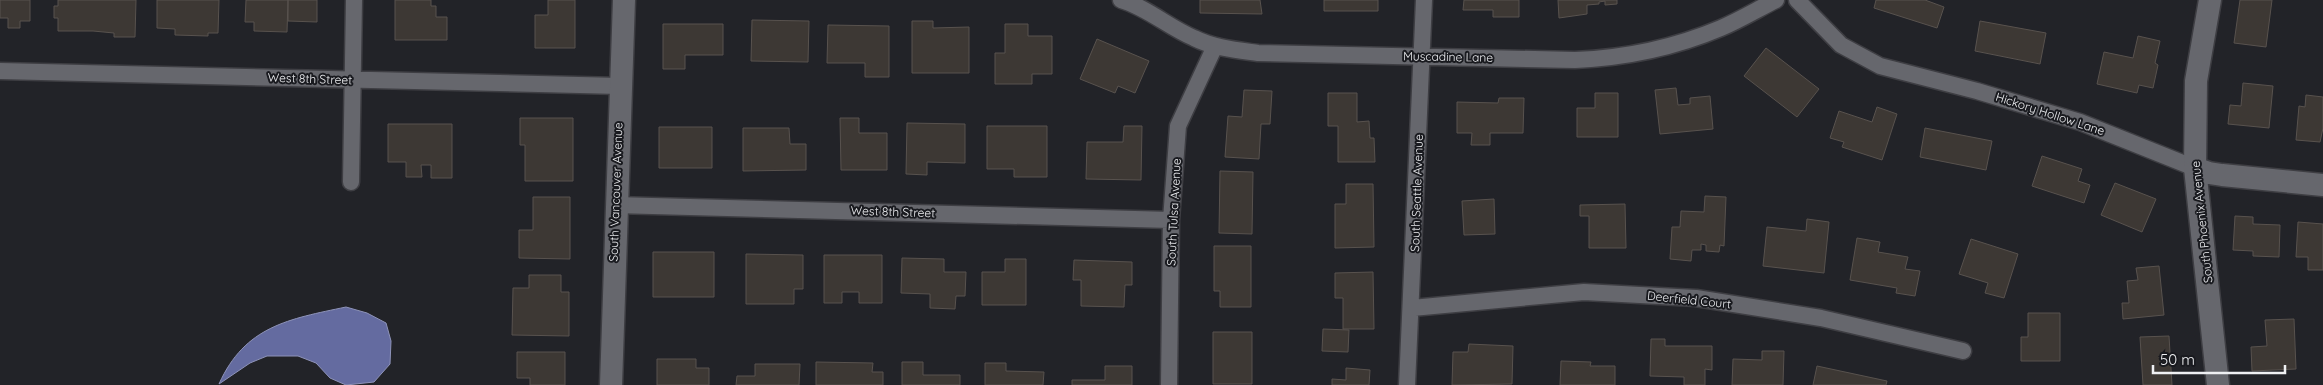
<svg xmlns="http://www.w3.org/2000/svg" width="2323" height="385" viewBox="0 0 2323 385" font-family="Quicksand,sans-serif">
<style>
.water{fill:#646ba0;stroke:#8e93b9}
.building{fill:#3d3834;stroke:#58524e}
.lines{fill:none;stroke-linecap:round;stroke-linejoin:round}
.street-casing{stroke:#3e3e43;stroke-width:19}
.secondary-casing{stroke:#3e3e43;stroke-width:25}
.street{stroke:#66676d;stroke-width:16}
.secondary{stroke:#66676d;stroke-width:22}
.labels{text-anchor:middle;stroke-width:4;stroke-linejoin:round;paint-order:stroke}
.street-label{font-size:12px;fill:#eff0f3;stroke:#191a1f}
</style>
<rect width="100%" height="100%" fill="#222328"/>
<!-- water -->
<path class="water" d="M346 307 367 313 386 323 391 341 390 364 374 382 346 385 330 378 316 363 298 356H267L250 363 219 384C245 326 289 319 346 307Z"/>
<!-- building -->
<path class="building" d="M0 0H30V21H20V28H8V18H0Z
M58 0H136L135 37H114V33L93 31H58V18H54V6H58Z
M157 0H219L218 33H208V36L175 35V29L157 28Z
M246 0H288L287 32 254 31V22H245Z
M288 0H317V22L288 21Z
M395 0H431V6H436V17H447V40H395Z
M548 0H575V48H535V15H548Z
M1200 0H1260L1262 14 1200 13Z
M1324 0H1378V11H1324Z
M1464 0H1519V17H1493V10H1463Z
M1558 0H1617V4L1605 5V1L1599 2V4L1587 5V14L1559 18Z
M1876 0H1925L1944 7 1937 28 1874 8Z
M2240 0H2272L2266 47 2234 43Z
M752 20 809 21 808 62 751 61Z
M912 21H933V28L969 27V73H912Z
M1980 21 2046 33 2040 64 1975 51Z
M663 24H723V55H685V69H663Z
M1005 24H1028V36H1052V74H1032V84H995V53H1005Z
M828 25 889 26V77H865V63H827Z
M2138 36 2160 41 2155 63 2158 65 2153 88 2139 85 2137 93 2097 84 2104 52 2133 58Z
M1097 39 1149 61 1135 93 1118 86 1115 93 1080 79Z
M1766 48 1819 89 1797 117 1744 76Z
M2243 83 2273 86 2269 128 2228 124 2230 105 2241 106Z
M1676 88 1678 105 1690 104V98L1710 96 1713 129 1660 134 1655 90Z
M1244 90 1272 91 1270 124H1261L1259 159 1225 157 1228 116 1242 117Z
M1328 93H1357V122L1369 121 1370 138H1374L1375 162H1338V126H1328Z
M1595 93H1618V137H1577V108H1595Z
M2306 95 2323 97V128L2320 142 2296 140 2299 106 2305 107Z
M1499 98H1524L1523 133H1490V145H1471L1472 133H1457V102L1498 103Z
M1877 107 1897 114 1882 160 1842 147 1844 142 1830 138 1839 111 1872 122Z
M520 118H573V181H525V145H520Z
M840 118H859V133H887V170H841Z
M907 123 965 124V163L927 162V175L906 174Z
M388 124H452V178H431V165H421L422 177H406V162H388Z
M987 126H1047V177H1014V169H987Z
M1124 126H1142L1141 180 1086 179 1087 142H1123Z
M659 127H712V168H659Z
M743 128H789L790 144H806V170L743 171Z
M1925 128 1992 141 1986 170 1920 157Z
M2042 156 2082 169 2078 181 2090 185 2084 203 2032 186Z
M1220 171 1253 172 1252 234 1219 233Z
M2115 183 2156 199 2142 232 2101 215Z
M1346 184H1373L1374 247 1335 248V204H1346Z
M1705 196 1726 197 1724 246 1720 245 1719 252 1706 251V245L1701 244V250H1692L1691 261 1670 259 1672 227H1680L1681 211 1704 212Z
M533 197H570V259L519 258V230H533Z
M1494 199 1495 234 1464 235 1462 201Z
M1625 204 1626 248H1589V216H1580V205Z
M2235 216 2253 217V224L2280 225 2279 257 2253 256V251L2233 250Z
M1807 219 1829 222 1824 273 1763 266 1767 227 1806 231Z
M2298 222 2323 224V270H2308V257H2296Z
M1857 238 1880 242 1878 252 1908 257 1905 269 1920 271 1915 296 1896 293 1897 288 1850 280Z
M1971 239 2018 254 2004 298 1985 293 1988 283 1959 274Z
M1214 246H1251V307H1220V291H1214Z
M653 252H714V297H653Z
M746 254 803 255V289H794V304H746Z
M824 255H882V303H859V292H842V303H824Z
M902 258 944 259V272H966L965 296H956L955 309 930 308V294L901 293Z
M1005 259H1026V305H982V272H1005Z
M1074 260 1132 262V285H1125L1124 307 1081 306V280H1073Z
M2159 266 2164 315 2123 319 2122 303H2129L2127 281 2138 280 2136 268Z
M1373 272 1374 329H1343V298H1335V273Z
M529 275H561V292H569V336L512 335 513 288H529Z
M2028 313H2060V361H2021V337H2028Z
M2294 319 2296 369 2252 371 2251 347 2267 346 2265 320Z
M1323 329 1349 330 1348 352 1322 351Z
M1213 332H1252V384H1213Z
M2169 336 2172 385H2143L2140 337Z
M1651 339H1665V346H1712V370L1705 369V385H1684V377L1650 376Z
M1469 344 1513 346 1512 384 1452 385 1453 352H1468Z
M1762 351H1784L1783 385H1732L1733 359 1762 360Z
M517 352H565V385H530V378H517Z
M657 359H696V368H709V385H657Z
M1561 361 1591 362 1590 366H1615V385H1560Z
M816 362 873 363 872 372H883V385H816Z
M902 362H923V375H960V385H902Z
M985 363H1006V371L1044 372 1043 385H985Z
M755 364H800L799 385H736L737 376H755Z
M1105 366H1132V385H1072V380H1105Z
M1817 366 1887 381 1886 385H1813Z
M1346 368 1370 370 1369 385H1332V379L1346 380Z"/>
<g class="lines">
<defs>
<path id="street" d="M1121 0C1148 8 1168 27 1194 38 1214 48 1236 50 1258 53L1575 60C1624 58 1676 47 1721 28 1740 20 1758 9 1776 0
M1797 0 1841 45 1880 66 1977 91 2080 122 2195 168
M0 71 620 86
M351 182 354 0
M615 205 1171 220
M1412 308 1584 292 1696 298 1821 318 1963 351
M1169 385 1171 220 1178 126 1215 46
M1407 385 1424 0"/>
<path id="secondary" d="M2210 0 2196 81 2195 168 2218 385
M2195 168 2209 173 2222 175 2323 185
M611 385 624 0"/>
</defs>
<!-- street casing -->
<use href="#street" class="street-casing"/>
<!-- secondary casing -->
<use href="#secondary" class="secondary-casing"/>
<!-- street -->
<use href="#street" class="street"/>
<!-- secondary -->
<use href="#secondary" class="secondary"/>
</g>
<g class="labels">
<!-- street labels -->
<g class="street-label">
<text transform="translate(1448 57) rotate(1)" y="4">Muscadine Lane</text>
<text transform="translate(310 79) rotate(2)" y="4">West 8th Street</text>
<text transform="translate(2050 114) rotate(18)" y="4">Hickory Hollow Lane</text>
<text transform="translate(616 192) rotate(-88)" y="4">South Vancouver Avenue</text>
<text transform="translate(1417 193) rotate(-88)" y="4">South Seattle Avenue</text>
<text transform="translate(893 212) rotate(2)" y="4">West 8th Street</text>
<text transform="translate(1174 212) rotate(-87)" y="4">South Tulsa Avenue</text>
<text transform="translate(2202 222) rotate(-96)" y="4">South Phoenix Avenue</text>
<text transform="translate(1689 300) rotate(6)" y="4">Deerfield Court</text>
</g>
</g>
<!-- scale -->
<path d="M2153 365v8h132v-8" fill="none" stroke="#eff0f3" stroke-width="2.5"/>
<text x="2160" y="365" font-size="15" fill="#eff0f3" stroke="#191a1f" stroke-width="4" paint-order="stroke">50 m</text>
</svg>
